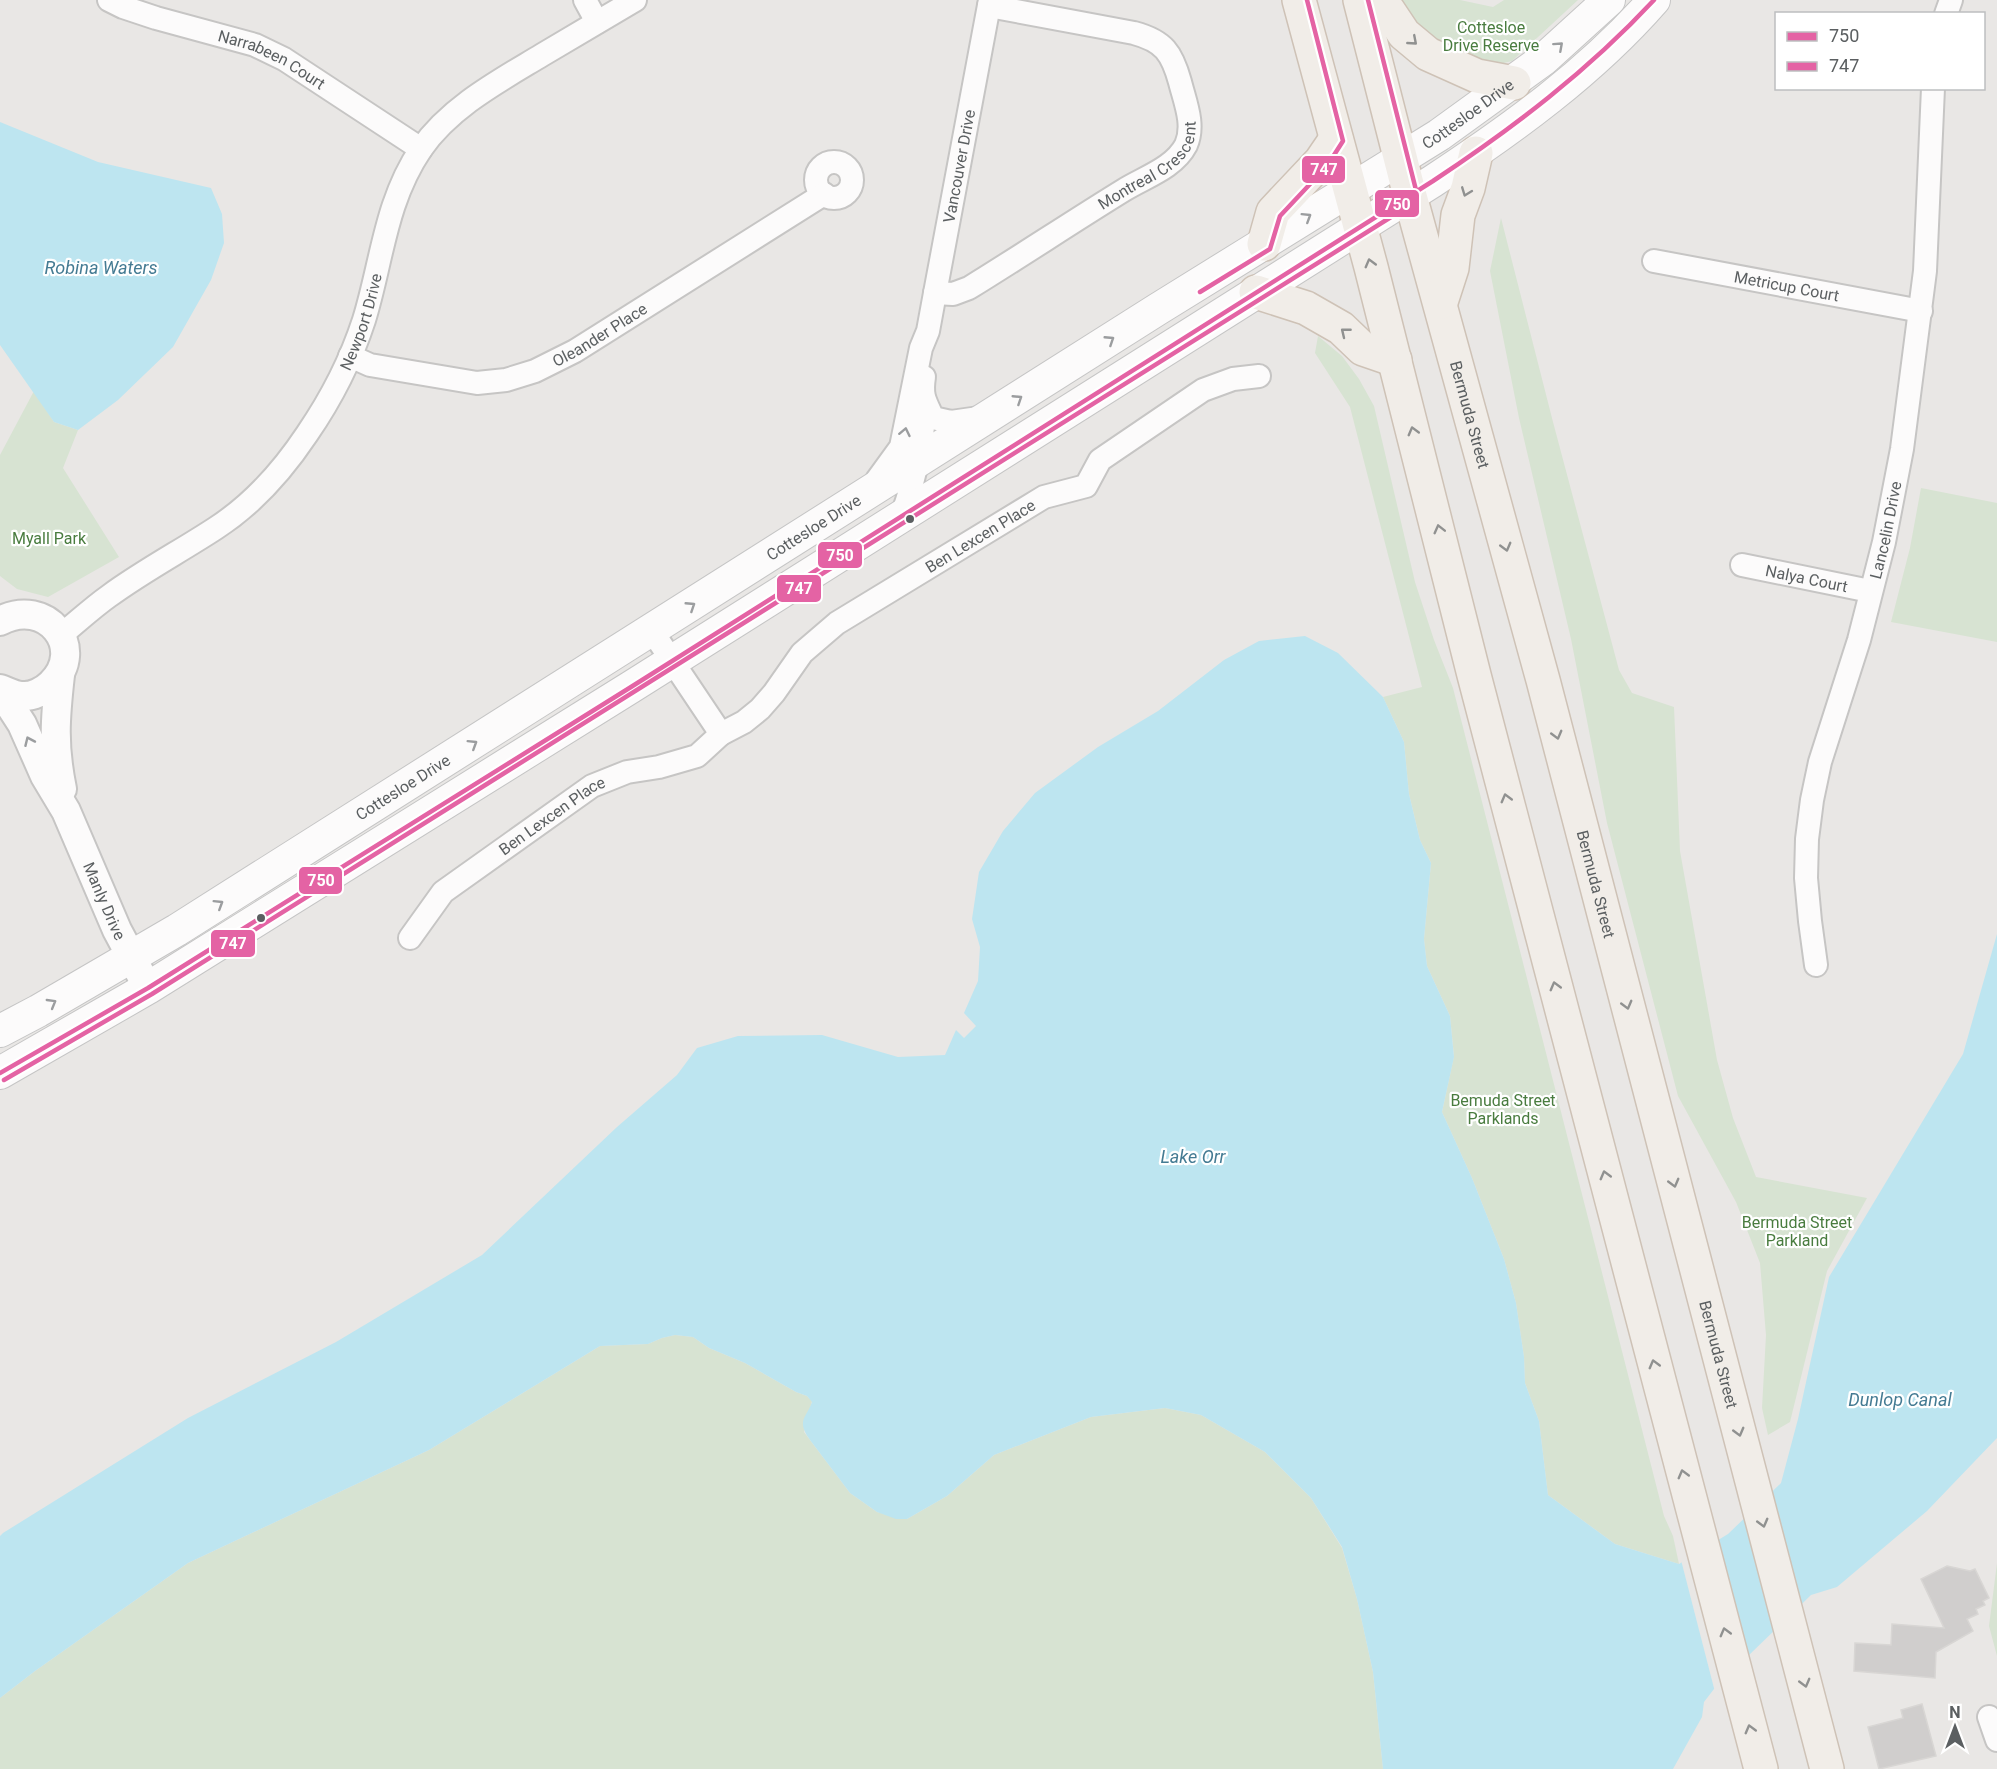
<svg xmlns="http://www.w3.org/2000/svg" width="1997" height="1769" viewBox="0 0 1997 1769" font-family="Roboto,sans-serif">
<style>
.green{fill:#d7e3d2}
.water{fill:#bde5f0}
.pier{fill:#e9e7e5}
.building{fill:#d0cecd;stroke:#d8d6d4;stroke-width:1.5}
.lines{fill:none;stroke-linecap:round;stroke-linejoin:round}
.minor-casing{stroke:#c6c5c4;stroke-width:26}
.tertiary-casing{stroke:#c6c5c4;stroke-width:32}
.secondary-casing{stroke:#c5c5c5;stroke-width:34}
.primary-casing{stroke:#cec2b6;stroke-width:36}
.minor{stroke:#fcfbfb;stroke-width:22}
.tertiary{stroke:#fcfbfb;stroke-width:28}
.secondary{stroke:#fcfbfb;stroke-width:32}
.primary{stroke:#f1ede8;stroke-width:33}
.bus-1-casing{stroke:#fff;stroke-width:9}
.bus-2-casing{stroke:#fff;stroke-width:9}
.bus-1{stroke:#e463a4;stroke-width:4.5}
.bus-2{stroke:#e463a4;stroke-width:4.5}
.oneway{stroke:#909190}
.oneway2{stroke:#9b9d9f}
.bus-dot{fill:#5b5f61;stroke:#fff;stroke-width:2}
.labels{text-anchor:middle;stroke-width:4.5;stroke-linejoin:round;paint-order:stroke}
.park-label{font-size:16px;fill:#497c3f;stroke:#fff}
.street-label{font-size:16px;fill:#5b5f61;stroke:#fff}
.water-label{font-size:18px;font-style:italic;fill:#447b93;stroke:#fff}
.line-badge{stroke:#fff;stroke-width:2}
.badge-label{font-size:16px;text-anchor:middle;font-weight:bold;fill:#fff}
</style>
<rect width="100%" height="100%" fill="#e9e7e5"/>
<!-- green -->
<path class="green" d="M1402 0H1460L1493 7 1504 0H1578L1512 61 1491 66 1433 43 1408 15Z
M1501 218 1553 422 1619 670 1632 693 1674 707 1680 851 1717 1060 1733 1118 1756 1177 1867 1198 1827 1271 1790 1422 1768 1435 1762 1408 1766 1335 1760 1263 1736 1202 1678 1096 1607 823 1571 639 1519 418 1490 271Z
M1318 336 1342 356 1359 379 1374 406 1415 582 1434 640 1453 688 1664 1516 1673 1536 1679 1564 1615 1544 1548 1495 1539 1421 1525 1383 1524 1357 1516 1303 1504 1259 1472 1178 1442 1112 1454 1056 1450 1016 1427 966 1424 939 1431 863 1420 840 1409 794 1404 742 1383 697 1422 687 1350 407 1315 353Z
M34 391 54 422 78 430 63 468 119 557 48 597 17 589 0 576V455Z
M1921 488 1997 503V642L1891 622 1910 548Z
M675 1335 693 1337 709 1348 745 1363 796 1392 807 1396 812 1401 804 1432 850 1493 877 1512 907 1519 947 1496 994 1455 1091 1417 1165 1408 1201 1415 1265 1452 1311 1498 1342 1548 1357 1599 1373 1672 1383 1769H0V1698L35 1671 188 1563 429 1450 600 1346 648 1344 662 1338Z
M1997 1563V1656L1989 1626Z"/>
<!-- water -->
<path class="water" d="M0 122 98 162 211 188 222 214 224 243 211 280 173 347 118 400 78 430 54 422 0 345Z
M1305 636 1338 653 1383 697 1404 742 1409 794 1420 840 1431 863 1424 939 1427 966 1450 1016 1454 1057 1442 1112 1472 1178 1504 1259 1516 1303 1524 1357 1525 1383 1539 1421 1548 1495 1615 1544 1679 1564 1728 1534 1781 1483 1798 1419 1829 1277 1963 1054 1997 934V1438L1927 1511 1837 1587 1811 1595 1714 1689 1704 1702 1702 1717 1673 1769H1383L1373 1672 1357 1599 1342 1547 1311 1498 1265 1452 1201 1415 1165 1408 1091 1417 994 1455 947 1496 907 1519H896L877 1512 850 1493 810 1440C796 1420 806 1419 812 1402L807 1396 796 1392 745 1363 709 1348 693 1337 675 1335 662 1338 648 1344 600 1346 429 1450 188 1563 35 1671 0 1698V1536L3 1533 188 1418 336 1342 482 1255 617 1127 677 1075 697 1048 738 1036 822 1035 898 1057 945 1055 956 1030 964 1038 976 1026 964 1013 978 981 980 947 972 919 979 872 1003 831 1035 793 1098 747 1158 711 1224 660 1259 641Z"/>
<!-- pier -->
<path class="pier" d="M1713 1539 1745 1663 1715 1692 1681 1560Z"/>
<!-- building -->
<path class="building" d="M1947 1566 1970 1571 1975 1569 1989 1598 1983 1601 1985 1605 1976 1609 1978 1614 1967 1619 1973 1631 1936 1652 1935 1678 1854 1671 1855 1643 1891 1645 1892 1624 1944 1628 1921 1579Z
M1922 1704 1936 1756 1879 1769 1868 1727 1903 1718 1901 1710Z"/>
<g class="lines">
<defs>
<g id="minor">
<path id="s1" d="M109 0 123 7 156 18 255 45 284 59 421 149"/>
<path d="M585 0 597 22"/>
<path d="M1946 14 1951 0"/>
<circle cx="834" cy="180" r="18"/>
<path id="s2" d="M1654 261 1921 311"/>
<path id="s3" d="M935 293 953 294 969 288C1021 256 1072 222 1124 190 1145 177 1174 168 1186 145 1195 125 1185 102 1180 82 1172 53 1164 41 1134 33L989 6"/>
<path id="s4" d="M350 356 370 365 477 383 506 380 535 371 575 351 824 194"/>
<path d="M924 377C921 396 925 401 933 418L951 422 979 418"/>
<path id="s5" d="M877 480 901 447 921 348 928 331 935 293 990 0"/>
<path d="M902 515C913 486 926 430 924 400"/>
<path id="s6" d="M1742 565 1870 591"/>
<path d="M652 631 721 734"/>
<path id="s7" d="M60 636C76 623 92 608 109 596 143 571 181 551 216 528 253 504 283 470 307 434 331 399 351 360 364 320 382 262 385 202 421 149 450 107 499 81 542 55 573 37 604 18 635 0"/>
<path id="s8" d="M410 938 443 892 592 786 627 772 659 767 697 756 721 734 744 722 760 709 774 693 802 653 837 623 1044 497 1086 486 1100 460 1203 390 1233 379 1259 376"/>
<path id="s9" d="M1816 965 1810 921 1806 878 1807 839 1812 800 1820 762 1859 640 1884 542 1902 449 1925 271 1933 88"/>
<path d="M1989 1717 1997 1740"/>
</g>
<g id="tertiary">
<path d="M0 621C46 596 88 648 51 684 44 691 32 697 22 696 15 696 6 691 0 689"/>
<path d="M60 675C55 719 53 745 62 789"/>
<path id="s10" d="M0 690 22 724 45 776 66 811 117 930 148 988"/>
</g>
<g id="secondary">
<path id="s11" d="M0 1031 38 1011 177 930 1158 309 1439 135 1544 59 1609 0"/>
<path d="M0 1073 148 988 631 687 1433 181C1512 129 1591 72 1654 0"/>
</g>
<g id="primary">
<path d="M1299 0 1371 267 1474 675 1761 1769"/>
<path id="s12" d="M1360 0 1410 196 1543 680 1827 1769"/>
<path d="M1373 0 1388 10 1404 34 1428 54 1477 76 1514 83"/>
<path d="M1264 244 1273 212 1321 161 1336 139"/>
<path d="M1256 292 1306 308 1341 328 1363 349 1395 360"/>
<path d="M1441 302 1452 268 1458 215 1468 188 1476 153"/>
</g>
</defs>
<!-- minor casing -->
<use href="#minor" class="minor-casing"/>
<!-- tertiary casing -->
<use href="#tertiary" class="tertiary-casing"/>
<!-- secondary casing -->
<use href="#secondary" class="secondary-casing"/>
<!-- primary casing -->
<use href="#primary" class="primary-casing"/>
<!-- minor -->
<use href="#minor" class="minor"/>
<!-- tertiary -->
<use href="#tertiary" class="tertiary"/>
<!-- secondary -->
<use href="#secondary" class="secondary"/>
<!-- primary -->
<use href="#primary" class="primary"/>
<defs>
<path id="bus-1" d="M0 1073 148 988 631 687 1433 181C1513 128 1588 71 1654 0"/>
<path id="bus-2" d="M1200 292 1270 249 1280 216 1327 166 1343 141 1307 0
M4 1080 152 994 1415 202 1417 194 1368 0"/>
</defs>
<!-- bus-1 casing -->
<use href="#bus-1" class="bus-1-casing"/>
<!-- bus-2 casing -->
<use href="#bus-2" class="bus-2-casing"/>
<!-- bus-1 -->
<use href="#bus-1" class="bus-1"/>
<!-- bus-2 -->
<use href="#bus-2" class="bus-2"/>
</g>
<!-- one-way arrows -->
<defs><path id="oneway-chevron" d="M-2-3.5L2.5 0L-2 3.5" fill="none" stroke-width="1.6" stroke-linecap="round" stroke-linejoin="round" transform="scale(1.5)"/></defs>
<g class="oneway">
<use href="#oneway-chevron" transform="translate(1413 41) rotate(41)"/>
<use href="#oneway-chevron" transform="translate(1466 192) rotate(111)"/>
<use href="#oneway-chevron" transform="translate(1370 263) rotate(-105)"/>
<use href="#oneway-chevron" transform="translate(1345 332) rotate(-141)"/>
<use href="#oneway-chevron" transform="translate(1413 431) rotate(-105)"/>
<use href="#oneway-chevron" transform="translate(1439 529) rotate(-104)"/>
<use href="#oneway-chevron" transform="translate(1506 547) rotate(75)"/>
<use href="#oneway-chevron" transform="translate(1557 735) rotate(75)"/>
<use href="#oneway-chevron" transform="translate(1506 798) rotate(-105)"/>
<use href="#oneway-chevron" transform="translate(1555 986) rotate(-105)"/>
<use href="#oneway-chevron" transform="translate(1627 1005) rotate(75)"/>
<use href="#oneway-chevron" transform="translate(1605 1175) rotate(-105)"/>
<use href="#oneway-chevron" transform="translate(1674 1183) rotate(75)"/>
<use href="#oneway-chevron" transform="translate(1654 1364) rotate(-105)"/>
<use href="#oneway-chevron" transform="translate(1739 1432) rotate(75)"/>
<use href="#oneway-chevron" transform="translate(1683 1474) rotate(-105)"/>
<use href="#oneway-chevron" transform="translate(1763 1523) rotate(75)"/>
<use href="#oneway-chevron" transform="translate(1725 1632) rotate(-105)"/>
<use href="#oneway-chevron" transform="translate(1805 1683) rotate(75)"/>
<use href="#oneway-chevron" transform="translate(1750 1729) rotate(-105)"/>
</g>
<g class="oneway2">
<use href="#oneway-chevron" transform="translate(1559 46) rotate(-42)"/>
<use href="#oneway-chevron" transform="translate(1307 217) rotate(-32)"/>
<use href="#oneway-chevron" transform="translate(1110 340) rotate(-33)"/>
<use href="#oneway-chevron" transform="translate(1018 399) rotate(-33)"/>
<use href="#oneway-chevron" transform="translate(905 432) rotate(-78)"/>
<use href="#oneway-chevron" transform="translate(691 606) rotate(-33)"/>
<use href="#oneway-chevron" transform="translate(29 741) rotate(-114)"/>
<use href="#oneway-chevron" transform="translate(473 744) rotate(-32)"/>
<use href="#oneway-chevron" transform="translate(219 904) rotate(-32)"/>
<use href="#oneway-chevron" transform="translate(52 1003) rotate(-30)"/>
</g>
<!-- markers -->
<g class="bus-dot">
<circle cx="910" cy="519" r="5"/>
<circle cx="261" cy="918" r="5"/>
</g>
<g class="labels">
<!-- park labels -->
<g class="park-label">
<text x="1491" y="33">Cottesloe<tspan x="1491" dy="18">Drive Reserve</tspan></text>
<text x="49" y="544">Myall Park</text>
<text x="1503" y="1106">Bemuda Street<tspan x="1503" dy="18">Parklands</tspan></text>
<text x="1797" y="1228">Bermuda Street<tspan x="1797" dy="18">Parkland</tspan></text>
</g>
<!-- street labels -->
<g class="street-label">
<text dy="6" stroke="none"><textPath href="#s1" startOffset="174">Narrabeen Court</textPath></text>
<text dy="6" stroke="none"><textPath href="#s11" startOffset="1731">Cottesloe Drive</textPath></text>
<text dy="6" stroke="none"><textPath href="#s3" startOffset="255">Montreal Crescent</textPath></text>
<text dy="6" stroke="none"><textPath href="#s5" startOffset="328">Vancouver Drive</textPath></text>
<text dy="6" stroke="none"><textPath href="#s2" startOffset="135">Metricup Court</textPath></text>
<text dy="6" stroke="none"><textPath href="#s7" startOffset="447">Newport Drive</textPath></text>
<text dy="6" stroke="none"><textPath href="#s4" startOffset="264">Oleander Place</textPath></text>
<text dy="6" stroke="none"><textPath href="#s12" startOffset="429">Bermuda Street</textPath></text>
<text dy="6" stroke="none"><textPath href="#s11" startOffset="957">Cottesloe Drive</textPath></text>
<text dy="6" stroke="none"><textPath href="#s9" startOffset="446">Lancelin Drive</textPath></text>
<text dy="6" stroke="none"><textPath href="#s8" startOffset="712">Ben Lexcen Place</textPath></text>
<text dy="6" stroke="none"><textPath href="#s6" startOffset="66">Nalya Court</textPath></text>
<text dy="6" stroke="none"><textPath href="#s11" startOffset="471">Cottesloe Drive</textPath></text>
<text dy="6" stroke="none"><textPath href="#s8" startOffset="190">Ben Lexcen Place</textPath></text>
<text dy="6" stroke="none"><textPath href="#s12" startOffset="915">Bermuda Street</textPath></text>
<text dy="6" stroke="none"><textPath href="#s10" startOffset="236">Manly Drive</textPath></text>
<text dy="6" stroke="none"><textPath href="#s12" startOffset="1401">Bermuda Street</textPath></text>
</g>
<!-- water labels -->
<g class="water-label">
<text x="101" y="274">Robina Waters</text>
<text x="1193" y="1163">Lake Orr</text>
<text x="1900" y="1406">Dunlop Canal</text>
</g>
</g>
<g class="line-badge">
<rect x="1301" y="155" width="45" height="29" rx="6" fill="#e463a4"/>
<rect x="1374" y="189" width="46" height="29" rx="6" fill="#e463a4"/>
<rect x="817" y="541" width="46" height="28" rx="6" fill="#e463a4"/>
<rect x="776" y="574" width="46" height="29" rx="6" fill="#e463a4"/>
<rect x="298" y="866" width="45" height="29" rx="6" fill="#e463a4"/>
<rect x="210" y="929" width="46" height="29" rx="6" fill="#e463a4"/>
</g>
<g class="badge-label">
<text x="1324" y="175">747</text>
<text x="1397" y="210">750</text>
<text x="840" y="561">750</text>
<text x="799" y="594">747</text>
<text x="321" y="886">750</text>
<text x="233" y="949">747</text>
</g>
<!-- legend -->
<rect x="1775" y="12" width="210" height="78" fill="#ffffff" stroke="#bdbfc0" stroke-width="1.5"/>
<rect x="1787" y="32" width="30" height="9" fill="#e463a4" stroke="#bdbfc0" stroke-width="1.5"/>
<text x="1829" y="42" font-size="18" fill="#5b5f61">750</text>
<rect x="1787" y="62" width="30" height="9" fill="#e463a4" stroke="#bdbfc0" stroke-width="1.5"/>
<text x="1829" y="72" font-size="18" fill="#5b5f61">747</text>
<!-- north arrow -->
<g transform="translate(1955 1727)" stroke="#ffffff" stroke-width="4.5" paint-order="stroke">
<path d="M0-4.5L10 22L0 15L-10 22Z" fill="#5b5f61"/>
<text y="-9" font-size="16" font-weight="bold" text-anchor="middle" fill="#5b5f61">N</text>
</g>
</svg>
